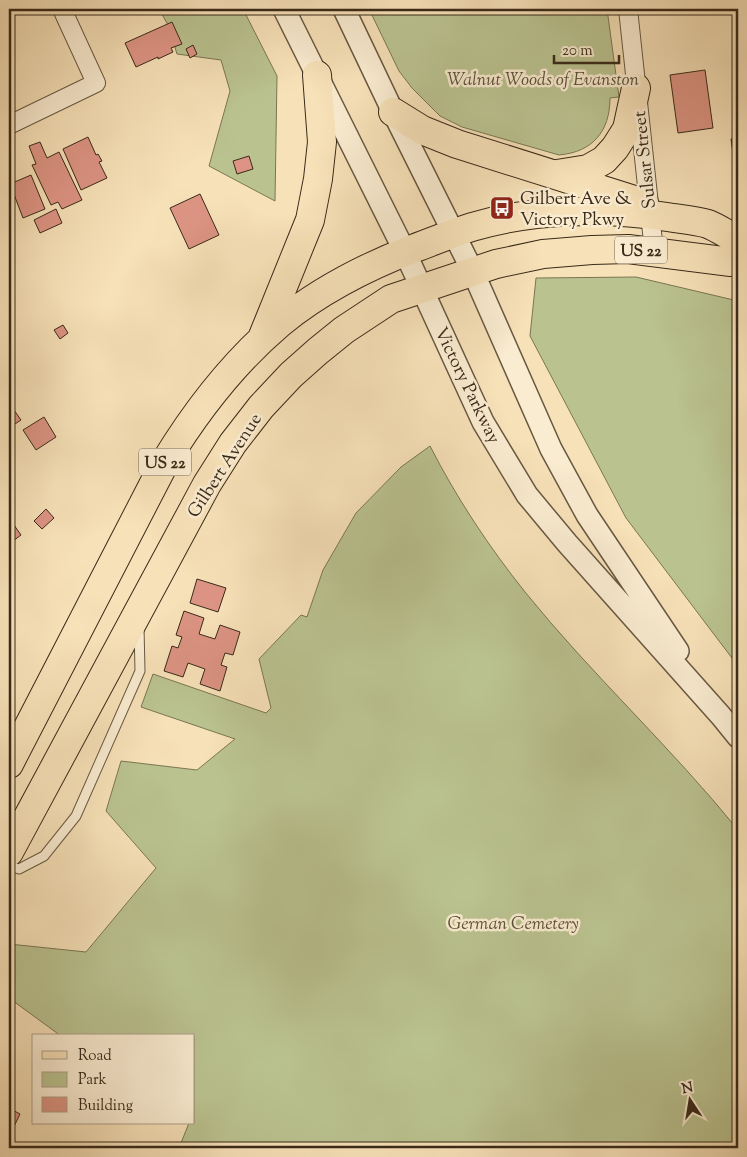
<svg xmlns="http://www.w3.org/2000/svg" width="747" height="1157" viewBox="0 0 747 1157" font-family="'Sorts Mill Goudy',serif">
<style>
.green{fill:#bac390;stroke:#7a7654}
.building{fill:#dd9484;stroke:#392a19}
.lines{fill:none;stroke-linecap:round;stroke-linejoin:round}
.service-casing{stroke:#685841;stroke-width:11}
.minor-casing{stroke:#685841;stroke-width:20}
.tertiary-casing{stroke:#685841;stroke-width:24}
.primary-casing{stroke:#392a19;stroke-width:30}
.service{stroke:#faecd1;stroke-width:9}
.minor{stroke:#faecd1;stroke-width:18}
.tertiary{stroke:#faecd1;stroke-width:21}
.primary{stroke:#f7e1b8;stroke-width:28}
.labels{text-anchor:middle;stroke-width:5;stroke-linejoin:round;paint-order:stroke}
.shield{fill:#faecd1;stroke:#736450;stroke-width:1}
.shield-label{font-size:16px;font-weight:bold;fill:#392a19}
.park-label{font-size:18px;font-style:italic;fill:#595037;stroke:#faecd1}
.street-label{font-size:18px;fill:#392a19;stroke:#faecd1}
.poi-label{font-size:18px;fill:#392a19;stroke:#faecd1;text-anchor:start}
</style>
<rect width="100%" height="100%" fill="#f7e1b8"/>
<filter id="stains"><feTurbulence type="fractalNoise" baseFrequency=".004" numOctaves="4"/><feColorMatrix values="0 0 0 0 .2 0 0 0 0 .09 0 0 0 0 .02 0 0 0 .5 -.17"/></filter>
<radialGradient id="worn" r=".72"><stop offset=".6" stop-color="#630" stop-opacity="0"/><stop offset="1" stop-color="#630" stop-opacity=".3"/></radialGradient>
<!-- green -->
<path class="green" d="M159 9H243L277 76 275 201 209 166 230 91 221 60 177 54 168 25Z
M369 9H607L619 97 610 98C610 131 593 152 559 155L462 127 440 116 412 88 399 71Z
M636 277 738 301V666L626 518 530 336 536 278Z
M430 446C456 497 489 547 525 592 592 675 671 747 738 830V1148H179L189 1123H194V1036H61L9 998V944L86 952 156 868 106 811 121 761 197 770 235 739 141 707 153 674 266 713 271 708 259 659 301 615 307 617 323 570 356 513 401 467Z"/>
<!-- building -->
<path class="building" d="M172 22 182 44 171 48 173 52 158 59V57L136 67 125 43Z
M193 45 197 54 190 58 186 49Z
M705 70 713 128 678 133 670 75Z
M88 137 96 155 98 154 102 161 99 162 107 178 81 190 63 149Z
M738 138V192H735L733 177 736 176 731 139Z
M40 142 47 158 59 152 82 200 62 209 58 202 51 205 32 165 36 164 29 146Z
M249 156 253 169 237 174 233 161Z
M31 175 45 209 23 218 10 184Z
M200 194 219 235 189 249 170 208Z
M56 209 62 223 40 233 34 220Z
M63 325 68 333 60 339 54 330Z
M9 403 21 420 9 428Z
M44 417 56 437 36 450 23 430Z
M46 509 54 518 42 529 34 521Z
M9 518 21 535 9 544Z
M197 579 226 588 218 612 190 603Z
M184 611 204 618 199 634 215 639 220 625 240 632 233 655 225 653 221 665 227 667 220 691 200 684 205 669 188 663 183 677 164 671 172 646 178 648 182 637 176 635Z
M9 1108 20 1114 9 1137Z"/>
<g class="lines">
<defs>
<path id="service" d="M9 866 19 869 44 856 76 816 140 671 139 627"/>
<path id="minor" d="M628 9 654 251
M9 125 96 83 62 9"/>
<path id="tertiary" d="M284 9 405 252 483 422 527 495 567 543 721 716 738 737
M344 9 393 112 473 272 551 449 587 515 678 651"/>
<path id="primary" d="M393 112 422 130 457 144 644 203
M557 174 588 169 604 160 615 148 627 129 636 88
M263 336 310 220 318 179 322 142 317 75
M9 764 165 462C196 411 234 362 280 323 319 291 368 266 415 248 434 241 453 233 472 227 532 209 605 207 667 217 680 219 696 220 708 224 718 228 728 235 738 240
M9 852 207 484 233 443 261 407 291 375 318 351 344 330 391 299 496 264 543 254 592 250 628 249 731 262 738 261"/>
</defs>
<!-- service casing -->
<use href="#service" class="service-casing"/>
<!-- minor casing -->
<use href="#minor" class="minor-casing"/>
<!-- tertiary casing -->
<use href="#tertiary" class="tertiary-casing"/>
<!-- primary casing -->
<use href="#primary" class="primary-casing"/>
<!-- service -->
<use href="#service" class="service"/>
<!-- minor -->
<use href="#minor" class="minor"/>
<!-- tertiary -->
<use href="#tertiary" class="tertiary"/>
<!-- primary -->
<use href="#primary" class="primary"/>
</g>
<!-- icons -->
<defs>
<symbol id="bus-square" viewBox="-11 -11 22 22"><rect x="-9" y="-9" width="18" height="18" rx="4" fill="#8f2418" stroke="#faecd1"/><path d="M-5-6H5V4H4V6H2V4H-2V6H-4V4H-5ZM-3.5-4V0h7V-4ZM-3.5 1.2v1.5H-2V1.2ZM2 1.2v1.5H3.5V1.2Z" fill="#fff"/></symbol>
</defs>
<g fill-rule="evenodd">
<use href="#bus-square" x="488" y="194" width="28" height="28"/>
</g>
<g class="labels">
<!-- shield labels -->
<g class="shield">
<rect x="615" y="236.5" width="52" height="27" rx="4"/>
<rect x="139" y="448.5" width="52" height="27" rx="4"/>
</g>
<g class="shield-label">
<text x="641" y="256">US 22</text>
<text x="165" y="468">US 22</text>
</g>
<!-- park labels -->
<g class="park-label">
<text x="543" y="85">Walnut Woods of Evanston</text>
<text x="513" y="929">German Cemetery</text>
</g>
<!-- street labels -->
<g class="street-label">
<text transform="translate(644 160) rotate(-96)" y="6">Sulsar Street</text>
<text transform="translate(468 385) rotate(64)" y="6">Victory Parkway</text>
<text transform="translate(224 465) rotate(-57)" y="6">Gilbert Avenue</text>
</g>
<!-- poi labels -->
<g class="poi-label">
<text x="520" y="204">Gilbert Ave &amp;<tspan x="520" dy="21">Victory Pkwy</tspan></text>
</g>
</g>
<!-- margin -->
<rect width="747" height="1157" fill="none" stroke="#f7e1b8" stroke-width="30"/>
<rect x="10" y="10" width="727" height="1137" fill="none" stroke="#392a19" stroke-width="2.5"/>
<rect x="15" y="15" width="717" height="1127" fill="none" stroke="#392a19"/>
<!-- legend -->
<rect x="32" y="1034" width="162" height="90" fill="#faecd1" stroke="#ad9e87"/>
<rect x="42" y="1051" width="25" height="8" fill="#f7e1b8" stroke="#ad9e87"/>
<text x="78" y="1060" font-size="15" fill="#392a19">Road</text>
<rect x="42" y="1072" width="25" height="15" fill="#bac390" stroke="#ad9e87"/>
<text x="78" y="1084" font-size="15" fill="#392a19">Park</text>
<rect x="42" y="1097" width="25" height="15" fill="#dd9484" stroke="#ad9e87"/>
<text x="78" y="1110" font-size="15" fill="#392a19">Building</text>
<!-- north arrow -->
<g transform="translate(690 1100) rotate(348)" stroke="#faecd1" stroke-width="4" paint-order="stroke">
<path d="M0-4L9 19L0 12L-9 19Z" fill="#392a19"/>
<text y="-8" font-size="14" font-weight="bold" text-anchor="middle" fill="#392a19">N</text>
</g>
<!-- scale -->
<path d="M554 55v8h65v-8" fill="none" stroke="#392a19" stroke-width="2.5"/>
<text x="562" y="55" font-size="15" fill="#392a19" stroke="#faecd1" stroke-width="4" paint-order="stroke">20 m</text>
<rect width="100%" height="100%" filter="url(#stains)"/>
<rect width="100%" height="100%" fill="url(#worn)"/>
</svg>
